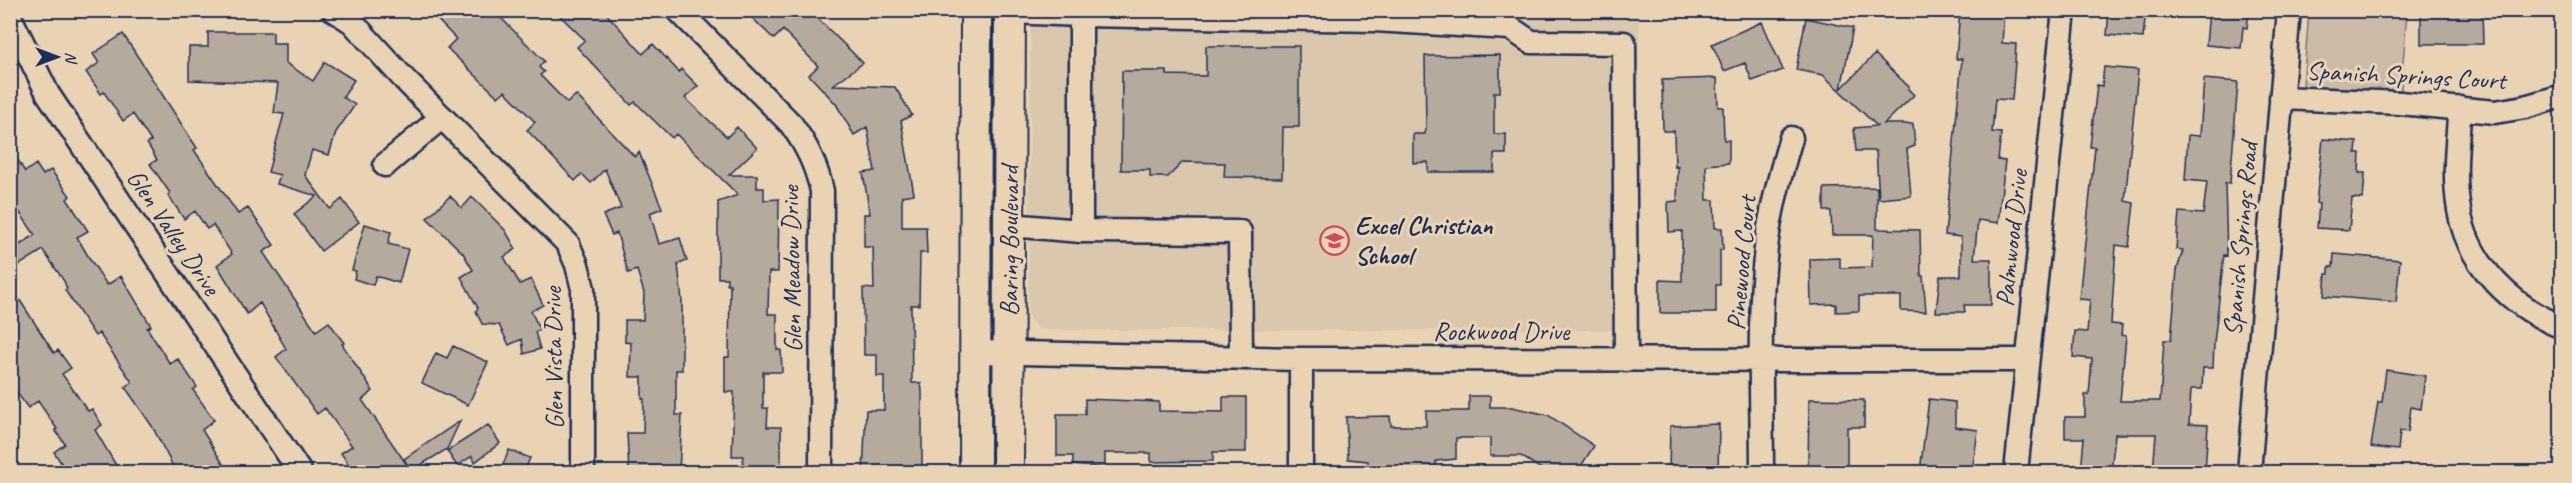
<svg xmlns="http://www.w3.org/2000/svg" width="2572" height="483" viewBox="0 0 2572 483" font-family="Caveat,sans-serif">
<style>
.built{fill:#dac7ac}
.green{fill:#cbbba6;stroke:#737582;stroke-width:1.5}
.building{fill:#b6aa9d;stroke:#1b2f5e;stroke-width:1.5}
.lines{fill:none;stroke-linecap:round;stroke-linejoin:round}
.minor-casing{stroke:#1b2f5e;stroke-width:27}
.major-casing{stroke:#1b2f5e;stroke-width:34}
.minor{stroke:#e9d3b2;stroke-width:22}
.major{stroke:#e9d3b2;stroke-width:30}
.labels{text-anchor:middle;stroke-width:6;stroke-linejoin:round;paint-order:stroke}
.street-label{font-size:26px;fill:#1b2f5e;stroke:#e9d3b2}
.poi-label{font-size:26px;font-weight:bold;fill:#1b2f5e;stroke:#e9d3b2;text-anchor:start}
</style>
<rect width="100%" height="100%" fill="#e9d3b2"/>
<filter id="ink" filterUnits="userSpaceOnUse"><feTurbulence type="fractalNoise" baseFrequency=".0167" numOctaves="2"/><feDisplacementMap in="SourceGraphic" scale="12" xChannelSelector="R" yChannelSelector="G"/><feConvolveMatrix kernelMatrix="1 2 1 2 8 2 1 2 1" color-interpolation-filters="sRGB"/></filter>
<g filter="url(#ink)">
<!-- built -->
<path class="built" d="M1031 11H1639L1638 330H1048L1036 327 1028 316Z"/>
<!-- green -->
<path class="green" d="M2309 11H2407L2400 103 2302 98Z"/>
<!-- building -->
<path class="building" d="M428 10H493L544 61 539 67 544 72 540 75 567 103 576 95 635 157 639 152 662 208 650 213 659 244 680 238 687 261 678 264 682 301V370H676V415H682L679 472H629L627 433H643L644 399H642V377H630L631 343 625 342V320H643L644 293 637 270 628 273 617 233 612 235 603 215 621 208 605 169 591 183 582 174 575 181 527 130 535 122 505 91 498 97 447 48 456 39Z
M554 10H603L643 54 653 44 679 72 681 69 698 86 685 98 727 137 737 127 757 148 729 175H757V188H764V200L779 199 778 272H769L768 314H777V350H781L782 372H763V408H768L767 427H781V472H743V456H732L734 392H725V357H729L730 284H727V278H718V202L738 195 676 134 672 138 635 102 631 105 577 47 585 40Z
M744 10H809L863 63 833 85 895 87 912 115 901 121 914 194 902 196V227H926L927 253H920L919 305H911L912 383H921L922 391V472H863L866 410H884V376H877V355H864L863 288 874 289 873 247H864V214H870L863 173 875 171 867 127 854 135 836 104 809 75 818 66 783 30 774 39Z
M1960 10 2004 14 2002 43 2016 44 2015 62 2012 100 1995 99 1992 132 2001 133 1998 160 2005 161 1998 223 1978 220 1974 259H1991V305H1964L1965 312H1936L1940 276H1961V237L1945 235 1962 59H1956Z
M2109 10H2146L2143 38 2107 35Z
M2209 10H2249L2247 28 2243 27 2241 48 2206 45Z
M2421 10H2482L2483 44H2421Z
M1806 18 1853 28 1841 89 1875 54 1909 87 1908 89 1914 95 1884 124H1913L1915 146 1907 149 1911 196 1879 199 1876 151H1856L1854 128 1877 126 1823 75 1796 70Z
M1762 22 1783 70 1752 81 1745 63 1724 71 1712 44Z
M208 32H273V43H286V63L313 81 325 62 354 80 343 97 355 105 336 132 329 155 312 150 305 175 330 209 342 199 359 222 321 251 294 214 317 196 277 184 280 175 268 172 284 114 274 113 278 83 189 80V47H208Z
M123 34 197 148 194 150 238 214 248 208 274 245 263 252 316 331 329 322 344 343 342 344 373 391 362 400 412 472H354L341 453 352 446 325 408 317 414 276 357 286 349 260 303 247 314 217 265 232 254 213 225 207 229 195 211 184 219 168 195 170 193 150 164 157 160 147 143 151 141 133 114 123 121 104 92 101 94 86 72 99 63 93 54Z
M1206 46H1299V127H1283L1282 178 1224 177 1225 163 1183 162 1168 177H1150V170H1121L1122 71H1167V75L1206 76Z
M1500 55V92H1494V134H1506V154H1494V172H1428V162L1413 163V134H1425L1426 129 1425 56Z
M2104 67 2138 70 2125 201 2134 203 2129 247 2116 245 2111 324 2122 325 2121 335 2126 336 2120 401H2160L2164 340H2171L2177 270 2183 250 2176 249 2179 212 2203 214 2207 182 2185 180 2188 135 2200 136 2204 79 2238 82 2230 183H2225L2227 256 2224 255 2214 343 2213 368H2203L2202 389H2191L2189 424 2208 425 2205 472H2153L2156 434H2115L2111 472H2081L2084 438H2065V417H2085V395H2089L2092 359 2073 357 2075 331 2087 332 2090 300 2079 299 2095 147H2090L2097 85 2102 86Z
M1717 78 1718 107H1723L1724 140H1729V163L1706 165 1707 200H1714L1715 228H1722L1723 250H1720V285H1716V313H1660V280L1682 281V231L1669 232 1668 202 1677 201 1678 166 1675 167 1674 131H1663L1662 80Z
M2323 139 2357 142 2356 153H2360L2359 173H2365L2363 199 2352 198 2349 230 2317 228 2319 204 2316 203Z
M10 147 25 172 36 164 43 175 51 170 70 196 67 199 88 231 77 237 88 256 107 285 121 276 151 326 147 328 170 364 178 359 197 387 193 390 214 420 202 430 228 472H176L152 426 125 387 132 382 99 333 95 336 65 290 67 289 64 281 43 250 10 271V251L35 235 10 198Z
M1877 187V229L1920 230 1921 276H1923L1926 312 1901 311V296H1859V311L1836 312V304L1811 305 1810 259 1840 258V268L1872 267 1873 235H1832L1831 211H1824V188Z
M450 196 462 208 472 197 505 230 516 249 504 257 520 284 531 279 543 305 531 311 540 330 535 332 540 349 524 354 522 339 509 345 499 325 482 324 476 311 478 308 461 277 473 270 463 253 427 218Z
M365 224 391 232 388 244 408 249 399 283 376 276 373 285 354 279 356 271 352 270Z
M2334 254 2400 260 2396 302 2324 296 2326 274H2329V267H2333Z
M10 285 54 353 58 350 71 368 62 374 88 411 92 409 102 425 95 430 120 472H67L54 452 65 444 55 430 57 429 38 401 28 408 10 383Z
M453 346 488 362 468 405 422 383 436 353 447 358Z
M2386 370 2425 376 2421 409 2411 407 2408 432 2400 431 2398 450 2371 447 2378 402H2382Z
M1469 396H1490V407H1512L1548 415 1594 446 1577 472H1546L1521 456H1490V438H1456V459L1436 461 1435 472H1368V461L1348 459 1346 417 1390 416 1391 426H1426V411H1469Z
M1223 397H1246V452H1213V461L1151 462V453H1105V468L1073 465V456H1057V414H1085V399L1159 402V411L1223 412Z
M1809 399 1864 400V427H1847V472H1808Z
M1929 399 1955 402V427L1978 430 1972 472H1920Z
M460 421 447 449 411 471 404 459Z
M1719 424 1718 472H1669L1670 426Z
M488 425 500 443 475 462 472 456 457 466 447 451Z
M509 450 530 458 524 472H500Z"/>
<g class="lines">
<defs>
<path id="minor" d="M334 10 352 22 405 80 568 244 577 265 583 289V472
M678 10 791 124C807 146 816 165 822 191L821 472
M1010 12 1081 15V231
M1081 15 1374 20 1510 28 1531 42 1624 43 1626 360
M10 17 48 94 300 472
M2281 98 2400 103 2495 112 2525 107 2562 96
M2460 108C2457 142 2453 176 2459 210 2468 265 2512 307 2562 327
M385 165 442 117
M1009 225 1081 231 1240 232 1241 358
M975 352 1301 359 2027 360
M1301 472V359
M1762 472C1762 395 1757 316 1767 240 1772 205 1781 171 1791 138
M2016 472 2064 10
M2249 472 2289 10"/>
<path id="major" d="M975 472 976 10
M1008 472 1010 10"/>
</defs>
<!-- minor casing -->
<use href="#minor" class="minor-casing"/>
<!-- major casing -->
<use href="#major" class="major-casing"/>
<!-- minor -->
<use href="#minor" class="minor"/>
<!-- major -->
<use href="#major" class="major"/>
</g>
</g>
<!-- icons -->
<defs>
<symbol id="school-ring" viewBox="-11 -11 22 22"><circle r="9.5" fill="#e9d3b2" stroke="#d1495b" stroke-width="1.5"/><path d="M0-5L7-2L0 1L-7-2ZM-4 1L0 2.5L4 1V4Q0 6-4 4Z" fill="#d1495b"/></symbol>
</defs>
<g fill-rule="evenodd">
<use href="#school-ring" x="1318" y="224" width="33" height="33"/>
</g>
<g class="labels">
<!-- street labels -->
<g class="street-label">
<text transform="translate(2406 75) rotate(3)" y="9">Spanish Springs Court</text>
<text transform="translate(174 232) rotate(56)" y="9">Glen Valley Drive</text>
<text transform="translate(2011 238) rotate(-84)" y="9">Palmwood Drive</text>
<text transform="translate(2240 239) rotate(-85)" y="9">Spanish Springs Road</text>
<text transform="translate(1009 241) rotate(-90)" y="9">Baring Boulevard</text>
<text transform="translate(1741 263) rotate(-85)" y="9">Pinewood Court</text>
<text transform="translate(791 269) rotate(-91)" y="9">Glen Meadow Drive</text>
<text x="1501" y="340">Rockwood Drive</text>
<text transform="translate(553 358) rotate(-91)" y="9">Glen Vista Drive</text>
</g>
<!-- poi labels -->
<g class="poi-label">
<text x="1355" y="234">Excel Christian<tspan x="1355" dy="30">School</tspan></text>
</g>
</g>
<!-- margin -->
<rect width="2572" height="483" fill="none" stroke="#e9d3b2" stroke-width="36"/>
<rect x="18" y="18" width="2536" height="447" fill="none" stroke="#1b2f5e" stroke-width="2" filter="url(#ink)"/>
<!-- north arrow -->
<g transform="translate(57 57) rotate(90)" stroke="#e9d3b2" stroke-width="4.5" paint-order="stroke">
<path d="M0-4.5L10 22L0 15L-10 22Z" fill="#1b2f5e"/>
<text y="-9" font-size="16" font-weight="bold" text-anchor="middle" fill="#1b2f5e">N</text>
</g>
</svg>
